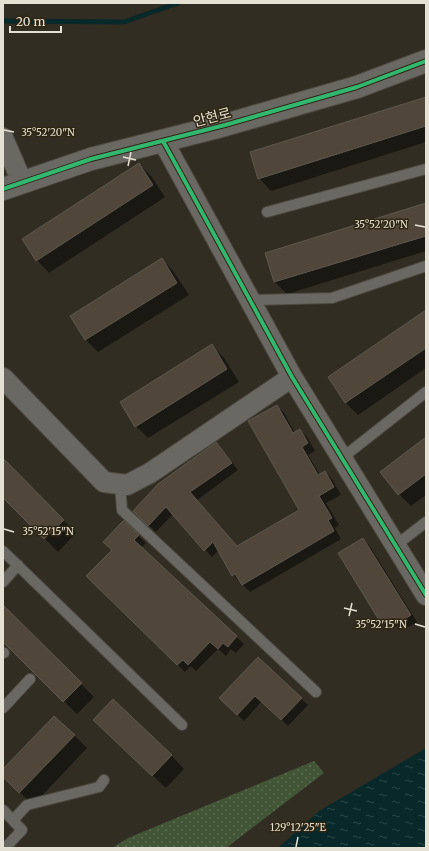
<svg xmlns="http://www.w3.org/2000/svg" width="429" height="851" viewBox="0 0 429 851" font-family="Merriweather,'Noto Sans KR',serif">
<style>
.park{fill:url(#park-dots)}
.water{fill:url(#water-ripples)}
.shadow{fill:#0007}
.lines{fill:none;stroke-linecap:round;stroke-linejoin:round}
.stream{stroke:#082829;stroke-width:5}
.building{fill:#50473a;stroke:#5d574f}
.service-casing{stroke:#4d4940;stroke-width:12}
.minor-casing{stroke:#4d4940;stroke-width:22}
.tertiary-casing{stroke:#4d4940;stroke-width:24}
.service{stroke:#6a6863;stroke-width:10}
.minor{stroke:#6a6863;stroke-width:20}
.tertiary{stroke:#6a6863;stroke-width:22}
.cycleway-casing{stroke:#2e2612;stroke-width:6}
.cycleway{stroke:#33b770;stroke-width:4}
.ticks{fill:none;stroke:#e5e0d4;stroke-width:1.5}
.labels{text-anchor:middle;stroke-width:3;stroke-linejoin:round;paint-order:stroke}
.street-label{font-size:14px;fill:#e5e0d4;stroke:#2e2612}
.ticks-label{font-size:10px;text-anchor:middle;fill:#e5e0d4;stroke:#2e2612;stroke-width:3;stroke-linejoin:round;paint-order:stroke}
</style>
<defs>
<pattern id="park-dots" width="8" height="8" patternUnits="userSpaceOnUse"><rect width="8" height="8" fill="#425536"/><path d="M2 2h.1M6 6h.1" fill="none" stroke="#5d6d52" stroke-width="1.8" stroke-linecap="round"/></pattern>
<pattern id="water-ripples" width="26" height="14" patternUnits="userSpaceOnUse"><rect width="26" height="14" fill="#082829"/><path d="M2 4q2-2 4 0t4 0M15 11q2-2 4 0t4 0" fill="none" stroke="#2c4747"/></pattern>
</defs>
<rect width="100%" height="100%" fill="#322d22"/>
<!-- park -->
<path class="park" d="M314 761 324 773 226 848H112L128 838Z"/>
<!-- water -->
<path class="water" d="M426 748V848H278L319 811Z"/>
<!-- shadow -->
<path class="shadow" d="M426 98V142L271 191 259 178Z
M139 164 151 176 165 197 49 273 37 260 23 240Z
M426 204V251L287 294 275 282 266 253Z
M162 259 174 272 189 295 98 352 86 340Z
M426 311V368L358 415 346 403 329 378Z
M212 346 224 358 239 382 148 438 136 426Z
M277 406 284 413 295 433 300 430 307 437 315 451 308 455 320 475 325 472 332 479 341 495 326 503 339 525 335 528 341 539 250 592 233 575 219 550 212 557 173 514 156 532 141 518 223 451 238 470 197 500 238 547 301 510Z
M426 438V495L411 506 399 494Z
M3 460 76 533 58 552 3 497Z
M124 522 146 543 141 548 244 644 236 653 231 649 226 656 218 649 196 671 191 666 185 672 87 576 113 550Z
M363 539 369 545 417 622 405 629 400 624 389 630 383 624Z
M5 608 94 697 77 714 3 641V610Z
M258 658 308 705 288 726 262 701 244 721 220 698Z
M108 733 171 755 184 769 166 788Z
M74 735 87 748 33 805 3 776V771Z"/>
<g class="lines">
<!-- stream -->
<path class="stream" d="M3 21 124 22 178 3"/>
</g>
<!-- building -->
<path class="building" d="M426 97V126L258 179 250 152Z
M139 163 153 185 36 261 22 239Z
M426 203V236L274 282 265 253Z
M162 258 177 283 85 340 70 316Z
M426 310V348L345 403 328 377Z
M212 344 227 369 135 427 120 402Z
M277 405 293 433 300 429 308 443 302 447 318 475 325 471 334 487 319 496 332 518 328 520 334 531 242 585 235 574 232 576 213 542 204 551 166 507 148 526 133 511 158 484 216 442 232 463 190 492 237 546 299 510 248 421Z
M426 437V474L398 495 380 472Z
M3 458 64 520 44 539 3 498Z
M124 520 139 535 134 540 237 636 228 647 223 643 218 649 210 642 188 665 183 660 177 665 86 576 112 550 103 542Z
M363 538 411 615 398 623 394 617 382 625 338 553Z
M3 605 82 683 63 702 3 642Z
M258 657 302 698 281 720 255 696 237 715 219 698Z
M113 699 172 755 152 776 93 720Z
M54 716 75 735 19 793 3 777V769Z"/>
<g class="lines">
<defs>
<path id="service" d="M267 212 426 169
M249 300 332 298 426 266
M342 458 426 392
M120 484 122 510 316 692
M395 546 426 522
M3 551 182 725
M3 582 18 565
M3 653H4
M3 708 30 679
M3 810 22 830 5 848
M13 820 27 805 99 787 104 780"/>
<path id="minor" d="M3 138 22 182
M163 141 292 377 426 595
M3 378 104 482 127 485 150 473 292 377"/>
<path id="tertiary" d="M3 189 91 159 225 125 357 87 426 61"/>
</defs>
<!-- service casing -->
<use href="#service" class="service-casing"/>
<!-- minor casing -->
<use href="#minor" class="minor-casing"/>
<!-- tertiary casing -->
<use href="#tertiary" class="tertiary-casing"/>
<!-- service -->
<use href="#service" class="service"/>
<!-- minor -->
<use href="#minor" class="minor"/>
<!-- tertiary -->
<use href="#tertiary" class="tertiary"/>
<defs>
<path id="cycleway" d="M163 141 292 377 426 595
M3 189 91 159 225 125 357 87 426 61"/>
</defs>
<!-- cycleway casing -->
<use href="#cycleway" class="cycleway-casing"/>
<!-- cycleway -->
<use href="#cycleway" class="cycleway"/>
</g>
<!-- ticks -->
<path class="ticks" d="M4 130 14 132M123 157 136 160M128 166 131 152M415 225 425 227M4 529 14 532M344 608 357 611M349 616 352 603M415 624 425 627M296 847 298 837"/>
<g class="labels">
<!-- street labels -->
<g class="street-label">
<text transform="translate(212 117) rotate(-15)" y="5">안현로</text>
</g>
</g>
<g class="ticks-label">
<text x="48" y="136">35°52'20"N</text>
<text x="381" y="228">35°52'20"N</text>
<text x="48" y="535">35°52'15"N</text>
<text x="381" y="628">35°52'15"N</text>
<text x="298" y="831">129°12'25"E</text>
</g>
<!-- border -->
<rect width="429" height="851" fill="none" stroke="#e5e0d4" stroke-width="8"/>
<!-- scale -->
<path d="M10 26v6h51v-6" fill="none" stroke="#e5e0d4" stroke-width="2"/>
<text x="16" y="26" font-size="12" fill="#e5e0d4" stroke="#2e2612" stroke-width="3" paint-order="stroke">20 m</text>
</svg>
